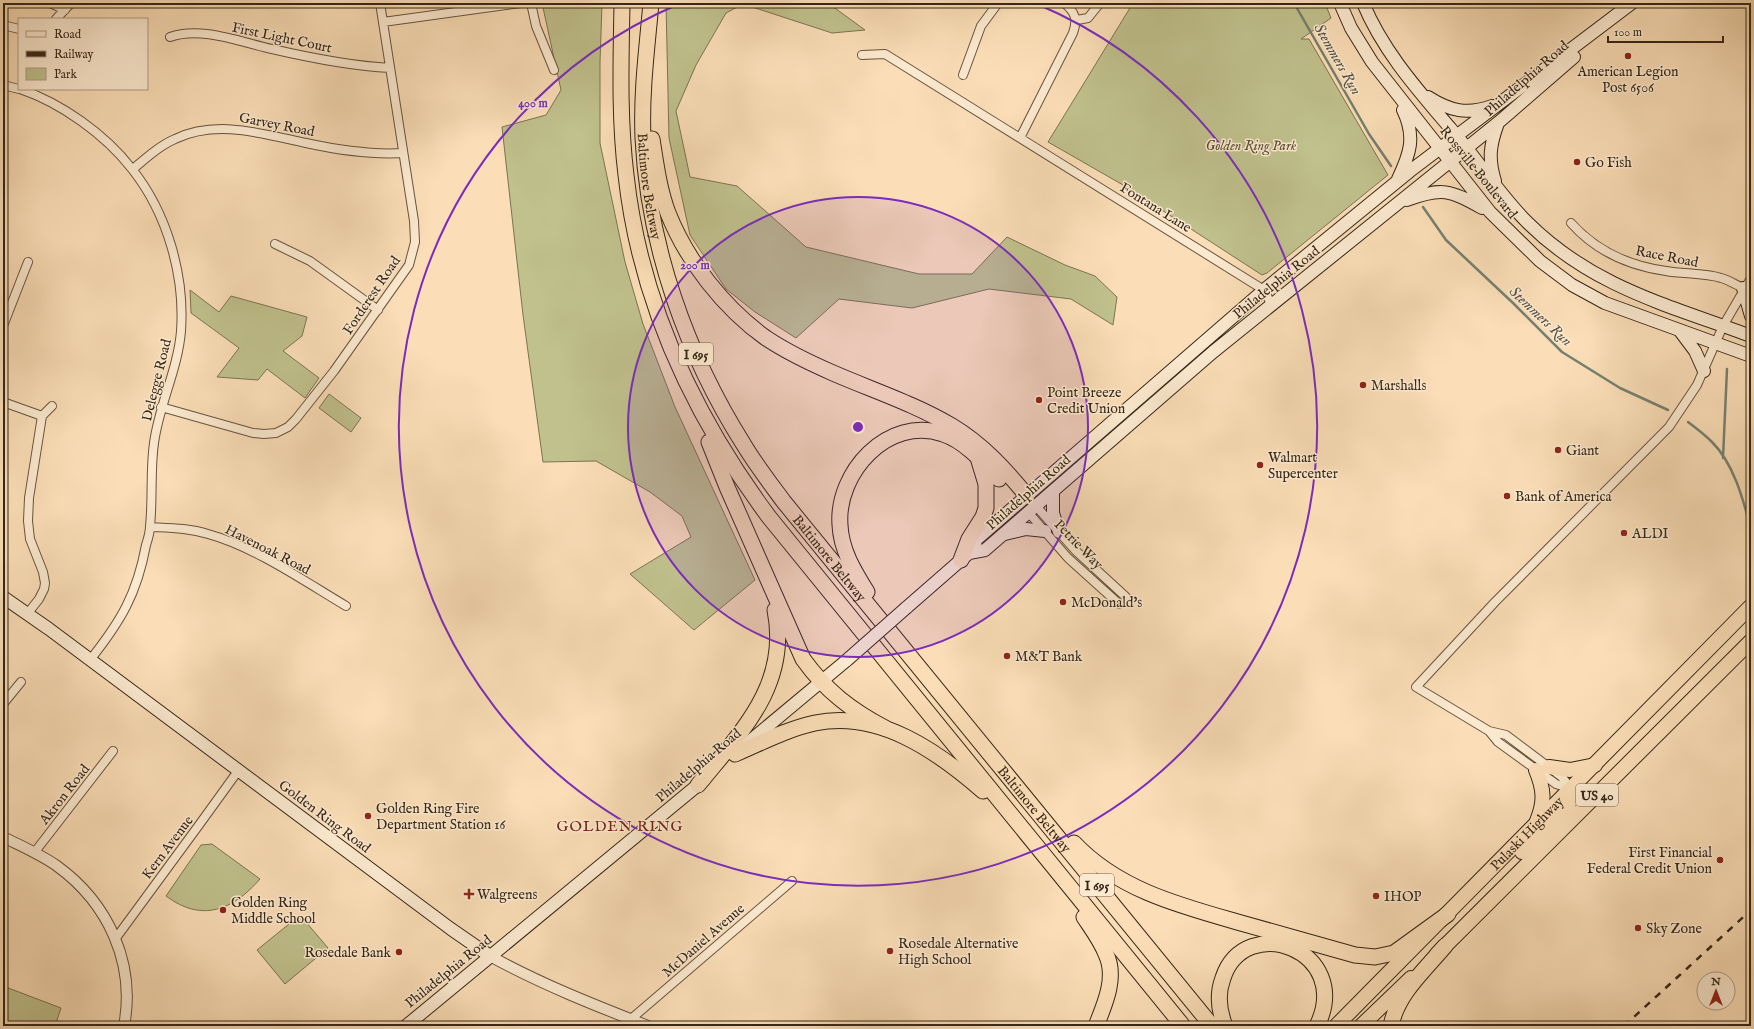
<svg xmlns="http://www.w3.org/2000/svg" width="1754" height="1029" viewBox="0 0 1754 1029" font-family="'IM FELL English',serif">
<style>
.green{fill:#c0c18d;stroke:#7b7452}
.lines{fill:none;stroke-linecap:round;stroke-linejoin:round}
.stream{stroke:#758071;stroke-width:2.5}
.minor-casing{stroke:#675440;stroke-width:10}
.tertiary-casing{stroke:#675440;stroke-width:12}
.secondary-casing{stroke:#362618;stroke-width:14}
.trunk-casing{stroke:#362618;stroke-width:16}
.motorway-casing{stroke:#362618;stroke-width:17}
.minor{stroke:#fcead0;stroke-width:8}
.tertiary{stroke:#fcead0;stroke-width:10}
.secondary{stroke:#fcead0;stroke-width:12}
.trunk{stroke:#fbdeb7;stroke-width:14}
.motorway{stroke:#fbdeb7;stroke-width:15}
.rail{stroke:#362618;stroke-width:2.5;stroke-dasharray:7 7;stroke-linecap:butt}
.secondary-bridge-casing{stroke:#362618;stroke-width:14;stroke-linecap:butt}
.secondary-bridge{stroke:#fcead0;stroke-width:12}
.ring{fill:none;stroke:#7b2cbf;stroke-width:2}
.poi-dot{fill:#8f2418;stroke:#fcead0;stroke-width:1.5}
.labels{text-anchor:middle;stroke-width:3;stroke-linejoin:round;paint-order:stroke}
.shield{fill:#fcead0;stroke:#71614f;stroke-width:1}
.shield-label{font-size:13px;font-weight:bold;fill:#362618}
.street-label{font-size:14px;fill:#362618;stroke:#fcead0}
.poi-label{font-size:14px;fill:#362618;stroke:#fcead0;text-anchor:start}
.park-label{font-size:14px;font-style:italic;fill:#584d35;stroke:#fcead0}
.water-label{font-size:15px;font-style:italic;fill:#565344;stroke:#fcead0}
.neighbourhood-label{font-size:15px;letter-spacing:1px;fill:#7a1f14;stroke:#fcead0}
.centre{fill:#7b2cbf;stroke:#fcead0;stroke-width:2}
.ring-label{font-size:12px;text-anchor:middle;font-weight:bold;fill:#7b2cbf;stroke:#fcead0;stroke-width:3;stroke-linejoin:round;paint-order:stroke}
</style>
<rect width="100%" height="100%" fill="#fbdeb7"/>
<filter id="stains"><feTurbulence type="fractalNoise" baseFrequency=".005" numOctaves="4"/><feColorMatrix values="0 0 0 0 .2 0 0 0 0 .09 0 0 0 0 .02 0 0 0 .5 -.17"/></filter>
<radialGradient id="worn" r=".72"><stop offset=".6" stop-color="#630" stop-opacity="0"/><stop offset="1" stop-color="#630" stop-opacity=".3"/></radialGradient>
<!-- green -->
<path class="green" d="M542 3H602L600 62V143L625 262 643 324 675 407 755 580 694 630 630 574 691 537 682 516 650 492 596 461 543 462 523 315 502 127 546 115 561 90Z
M666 3H828L865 30 832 33 743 4 726 13 696 65 676 111 690 177 737 186 806 247 919 274H972L1007 237 1065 265 1095 276 1117 297 1113 325 1071 299 989 289 912 308 839 299 796 338 755 312 726 289 690 235 669 138Z
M1133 3H1325L1331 18 1301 39H1309L1388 175 1267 273 1262 275 1123 185 1048 142Z
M190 290 219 312 231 296 307 317 302 336 283 351 319 378 305 398 267 369 258 380 217 377 239 348 191 313Z
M329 394 361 418 351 432 319 408Z
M212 844 260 879C233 910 202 923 166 896L201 845Z
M300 915 328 948 285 984 257 950Z
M3 986 61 1008 55 1026H3Z"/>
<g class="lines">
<!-- stream -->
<path class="stream" d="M1294 3 1369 134 1391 166
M1423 207 1446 240 1513 303 1562 352 1620 388 1668 410
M1688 422C1696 428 1705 435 1712 442 1734 464 1743 499 1751 529
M1723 458 1727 369"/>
<defs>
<path id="minor" d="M50 3 65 10
M531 3 536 26 554 70
M56 19 71 3
M1077 20 1088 18 1100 3
M383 22 521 3
M3 25 19 29
M170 37C201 26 240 42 272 49 311 58 350 66 390 68
M862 55 885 54 1264 290 1271 304
M963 75 981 26 998 3
M3 85 19 89
M20 89C61 103 105 134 132 169 167 213 185 275 181 331 178 369 159 405 154 443 150 471 153 498 150 526 150 532 148 539 146 545 137 594 121 621 90 660
M1020 138 1073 33C1078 19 1075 12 1064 3
M133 169C146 158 159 146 175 139 217 119 263 134 306 143 338 150 370 155 403 153
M1571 223C1596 251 1630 266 1666 271 1682 274 1705 273 1721 278 1729 280 1736 285 1743 288
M275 244 310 261 378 310
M3 326 28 262
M3 402 42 416
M161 407 253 433 264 434 276 433 288 427 296 419 334 371 409 265 415 242 414 221 380 3
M1036 506 1076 551 1126 597
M1028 512 1068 558 1119 604
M150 527C170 528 189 528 208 534 255 547 304 581 346 606
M28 613 39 599 44 589 45 583 43 572 30 539 28 521 29 498 42 416 52 406
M3 704 21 682
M1489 731 1498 742 1556 784 1571 789
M1571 789 1562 777 1506 735 1489 731 1416 687 1495 602 1669 427 1697 385 1723 326 1751 278
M34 853 113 751
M116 938 199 825 238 771
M631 1019 792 881"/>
<path id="tertiary" d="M3 837C21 846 40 854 57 866 108 903 136 963 124 1026
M490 956C541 984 594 1005 648 1026"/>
<path id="secondary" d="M1340 3 1351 28 1372 62 1490 212 1540 261 1572 285 1605 303 1751 356
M1363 3C1383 51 1417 89 1451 129 1477 159 1499 194 1527 222 1592 287 1668 305 1751 336
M1428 97C1450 111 1467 115 1492 106
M1398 179C1410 154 1416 137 1403 110
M1495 181C1488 158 1490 145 1498 123
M1407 200C1442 187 1450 190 1482 208
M1743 288 1751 316
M1680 331 1695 351 1704 371
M1053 491V513L1059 532
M1005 534 1026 529 1045 531
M969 553 985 550 1213 352 1499 122 1574 57
M3 597 49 629 451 929 490 956
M906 608 969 553 977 539 1264 290 1410 171 1632 3
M744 746 847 660
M406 1026 704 780"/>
<g id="trunk">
<path d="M1549 767 1570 770 1595 765"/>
<path d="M1536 770C1544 789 1545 802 1537 821"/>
<path d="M1522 852 1568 806 1570 800 1571 789"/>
<path d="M1437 954 1751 641"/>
<path id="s1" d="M1336 1026 1751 606"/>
<path d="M1361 1026 1411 978"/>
</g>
<g id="motorway">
<path d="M622 3C621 61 619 118 626 175 640 303 693 415 769 517L1183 1026"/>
<path id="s2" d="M651 3C647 48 641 93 643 138 648 246 687 355 744 445 756 465 770 483 784 502L1212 1026"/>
<path d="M652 139C656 164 659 189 668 213 687 261 724 308 766 338 787 352 810 363 833 373 872 390 915 404 952 426 982 444 1005 469 1027 496"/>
<path d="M709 442 727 487 803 659C826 691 851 710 885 728"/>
<path d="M961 560 969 539 983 517 986 508V484L979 461"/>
<path d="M867 592C854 571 841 550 840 525 836 473 888 415 943 434 965 441 984 463 999 479"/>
<path d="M735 754C761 743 787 729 815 723 879 710 937 751 983 791"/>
<path d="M698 785C741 732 790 685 775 610"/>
<path d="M1074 843C1118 890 1181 906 1241 923 1279 934 1317 944 1355 955L1375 957 1394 953 1448 914"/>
<path d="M1084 917C1092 929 1101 941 1106 954 1117 977 1105 1004 1096 1026"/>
<path d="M1225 1026C1219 1011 1217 994 1223 978 1245 911 1354 950 1317 1026"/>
<path d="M1391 1026C1397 994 1424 971 1445 946"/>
</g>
</defs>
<!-- minor casing -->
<use href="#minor" class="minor-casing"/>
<!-- tertiary casing -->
<use href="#tertiary" class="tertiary-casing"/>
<!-- secondary casing -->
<use href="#secondary" class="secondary-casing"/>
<!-- trunk casing -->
<use href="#trunk" class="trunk-casing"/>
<!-- motorway casing -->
<use href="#motorway" class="motorway-casing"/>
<!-- minor -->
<use href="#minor" class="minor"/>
<!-- tertiary -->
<use href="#tertiary" class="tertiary"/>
<!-- secondary -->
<use href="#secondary" class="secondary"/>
<!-- trunk -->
<use href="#trunk" class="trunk"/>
<!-- motorway -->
<use href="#motorway" class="motorway"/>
<!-- rail -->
<path class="rail" d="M1624 1026 1751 910"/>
<defs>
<path id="secondary-bridge" d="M847 660 906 608"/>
</defs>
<!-- secondary-bridge casing -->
<use href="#secondary-bridge" class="secondary-bridge-casing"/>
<!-- secondary-bridge -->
<use href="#secondary-bridge" class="secondary-bridge"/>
</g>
<!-- distance rings -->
<circle cx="858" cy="427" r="230" fill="#7b2cbf" fill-opacity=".12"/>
<g class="ring">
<circle cx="858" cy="427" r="230"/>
<path d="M1037 4A459 459 0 1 1 679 4"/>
</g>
<!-- markers -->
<g class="poi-dot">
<circle cx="1628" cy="56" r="4"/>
<circle cx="1577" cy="162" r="4"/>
<circle cx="1363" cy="385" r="4"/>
<circle cx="1039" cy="400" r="4"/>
<circle cx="1558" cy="450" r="4"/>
<circle cx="1260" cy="465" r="4"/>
<circle cx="1507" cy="496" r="4"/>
<circle cx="1624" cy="533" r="4"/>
<circle cx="1063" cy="602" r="4"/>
<circle cx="1007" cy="656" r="4"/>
<circle cx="368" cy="816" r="4"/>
<circle cx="1720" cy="860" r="4"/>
<path d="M467 888h4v4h4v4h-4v4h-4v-4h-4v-4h4z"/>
<circle cx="1376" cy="896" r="4"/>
<circle cx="223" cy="910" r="4"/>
<circle cx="1638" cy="928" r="4"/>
<circle cx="890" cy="951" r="4"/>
<circle cx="399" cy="952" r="4"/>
</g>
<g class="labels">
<!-- shield labels -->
<g class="shield">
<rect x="679" y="343" width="34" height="22" rx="3"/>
<rect x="1576" y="784" width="42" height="22" rx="3"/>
<rect x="1080" y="874" width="34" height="22" rx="3"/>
</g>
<g class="shield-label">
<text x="696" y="359">I 695</text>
<text x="1597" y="800">US 40</text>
<text x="1097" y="890">I 695</text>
</g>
<!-- street labels -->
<g class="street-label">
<text transform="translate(282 37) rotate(12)" y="5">First Light Court</text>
<text transform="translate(1526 78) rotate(-41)" y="5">Philadelphia Road</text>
<text transform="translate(277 124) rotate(11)" y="5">Garvey Road</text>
<text transform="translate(1479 172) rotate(51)" y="5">Rossville Boulevard</text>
<text dy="5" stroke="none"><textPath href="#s2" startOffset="184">Baltimore Beltway</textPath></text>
<text transform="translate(1156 207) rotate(32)" y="5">Fontana Lane</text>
<text transform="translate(1667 256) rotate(11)" y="5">Race Road</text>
<text transform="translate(1276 282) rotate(-39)" y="5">Philadelphia Road</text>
<text transform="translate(371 295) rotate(-56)" y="5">Fordcrest Road</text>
<text transform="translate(156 380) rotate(-76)" y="5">Delegge Road</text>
<text transform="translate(1028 492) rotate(-41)" y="5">Philadelphia Road</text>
<text transform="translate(1079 544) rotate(46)" y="5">Petrie Way</text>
<text transform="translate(268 549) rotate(27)" y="5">Havenoak Road</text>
<text dy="5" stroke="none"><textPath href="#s2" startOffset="604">Baltimore Beltway</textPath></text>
<text transform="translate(698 765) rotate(-40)" y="5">Philadelphia Road</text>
<text transform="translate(64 794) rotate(-52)" y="5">Akron Road</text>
<text dy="5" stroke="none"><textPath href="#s2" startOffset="928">Baltimore Beltway</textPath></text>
<text transform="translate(325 816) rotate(37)" y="5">Golden Ring Road</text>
<text dy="5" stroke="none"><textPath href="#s1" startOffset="271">Pulaski Highway</textPath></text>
<text transform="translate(167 847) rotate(-53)" y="5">Kern Avenue</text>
<text transform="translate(703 940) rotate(-41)" y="5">McDaniel Avenue</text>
<text transform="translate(448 971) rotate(-39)" y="5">Philadelphia Road</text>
</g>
<!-- poi labels -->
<g class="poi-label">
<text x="1628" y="76" text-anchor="middle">American Legion<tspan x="1628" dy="16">Post 6506</tspan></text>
<text x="1585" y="167">Go Fish</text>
<text x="1371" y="390">Marshalls</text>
<text x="1047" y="397">Point Breeze<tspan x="1047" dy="16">Credit Union</tspan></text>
<text x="1566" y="455">Giant</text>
<text x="1268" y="462">Walmart<tspan x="1268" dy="16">Supercenter</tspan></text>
<text x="1515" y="501">Bank of America</text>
<text x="1632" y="538">ALDI</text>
<text x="1071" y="607">McDonald's</text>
<text x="1015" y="661">M&amp;T Bank</text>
<text x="376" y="813">Golden Ring Fire<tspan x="376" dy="16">Department Station 16</tspan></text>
<text x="1712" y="857" text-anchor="end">First Financial<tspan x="1712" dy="16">Federal Credit Union</tspan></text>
<text x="477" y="899">Walgreens</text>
<text x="1384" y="901">IHOP</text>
<text x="231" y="907">Golden Ring<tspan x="231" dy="16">Middle School</tspan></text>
<text x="1646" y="933">Sky Zone</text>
<text x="898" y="948">Rosedale Alternative<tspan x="898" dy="16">High School</tspan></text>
<text x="391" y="957" text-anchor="end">Rosedale Bank</text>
</g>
<!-- park labels -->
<g class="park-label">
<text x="1251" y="150">Golden Ring Park</text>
</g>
<!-- water labels -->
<g class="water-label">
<text transform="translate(1338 59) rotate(60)" y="5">Stemmers Run</text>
<text transform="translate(1541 316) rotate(43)" y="5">Stemmers Run</text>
</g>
<!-- neighbourhood labels -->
<g class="neighbourhood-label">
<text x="620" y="831">GOLDEN RING</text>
</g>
</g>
<circle cx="858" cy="427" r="6" class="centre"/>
<g class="ring-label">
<text x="533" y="107">400 m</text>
<text x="695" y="269">200 m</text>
</g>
<!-- margin -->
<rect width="1754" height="1029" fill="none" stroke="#fbdeb7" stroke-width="16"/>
<rect x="4" y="4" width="1746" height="1021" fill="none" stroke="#362618" stroke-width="2"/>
<rect x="8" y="8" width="1738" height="1013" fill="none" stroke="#362618"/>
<!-- legend -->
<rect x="18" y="18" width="130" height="72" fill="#fcead0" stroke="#ad9c86"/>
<rect x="26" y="31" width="20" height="6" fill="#fcead0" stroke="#ad9c86"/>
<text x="54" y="38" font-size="12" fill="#362618">Road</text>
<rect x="26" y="51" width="20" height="6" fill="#362618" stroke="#ad9c86"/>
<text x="54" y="58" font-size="12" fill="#362618">Railway</text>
<rect x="26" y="68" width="20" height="12" fill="#c0c18d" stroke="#ad9c86"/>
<text x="54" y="78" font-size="12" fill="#362618">Park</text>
<!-- north arrow -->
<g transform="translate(1716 991)"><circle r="19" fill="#fcead0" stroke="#ad9c86"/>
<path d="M0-3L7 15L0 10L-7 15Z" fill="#8f2418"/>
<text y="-6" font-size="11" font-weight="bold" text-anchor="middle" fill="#362618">N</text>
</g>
<!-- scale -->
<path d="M1608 36v6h115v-6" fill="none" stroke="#362618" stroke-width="2"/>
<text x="1614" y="36" font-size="12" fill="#362618" stroke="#fcead0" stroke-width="3" paint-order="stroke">100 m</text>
<rect width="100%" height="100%" filter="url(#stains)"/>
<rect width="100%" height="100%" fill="url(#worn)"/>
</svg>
